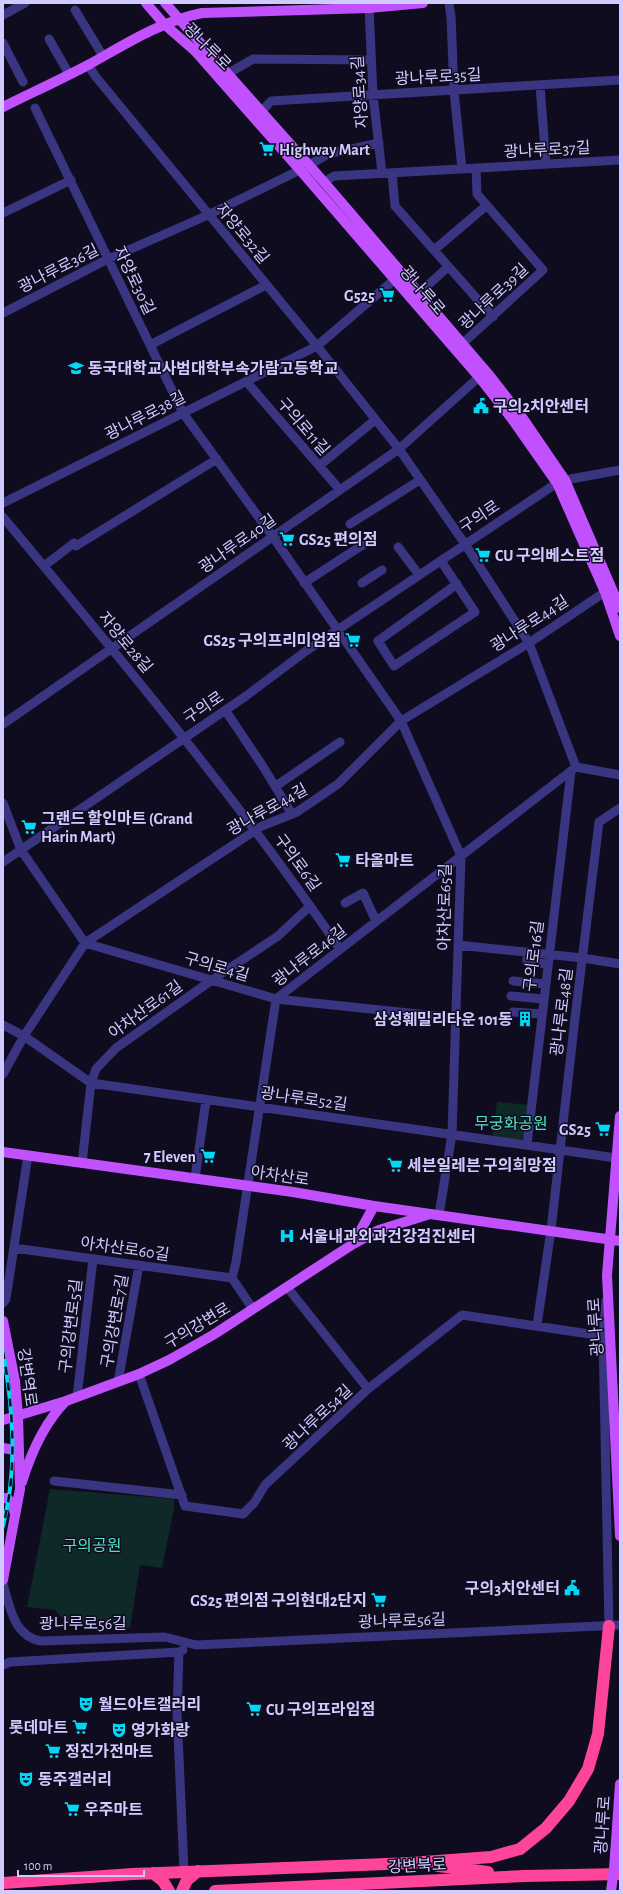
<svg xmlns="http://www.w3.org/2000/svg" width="623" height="1894" viewBox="0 0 623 1894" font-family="'Alegreya Sans','Noto Sans KR',sans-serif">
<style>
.green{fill:#0f2929}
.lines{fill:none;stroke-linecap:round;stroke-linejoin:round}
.minor{stroke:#3a3580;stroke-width:9}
.major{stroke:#c151ff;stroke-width:10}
.highway{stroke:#ff459b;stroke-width:12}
.rail-casing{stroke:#00d8f5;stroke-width:4}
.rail{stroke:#0f0c1f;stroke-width:2.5;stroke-dasharray:8;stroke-linecap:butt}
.major-bridge{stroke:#c151ff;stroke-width:10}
.labels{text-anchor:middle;stroke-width:3;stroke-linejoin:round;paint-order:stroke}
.street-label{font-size:16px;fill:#d1caff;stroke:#0f0c1f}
.poi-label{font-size:16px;font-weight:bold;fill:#d1caff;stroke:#0f0c1f;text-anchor:start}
.park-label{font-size:16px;fill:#54e1c0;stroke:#0f0c1f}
</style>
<rect width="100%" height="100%" fill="#0f0c1f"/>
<!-- green -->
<path class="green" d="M497 1102 531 1105 527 1145 492 1140Z
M50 1489 174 1499V1508L162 1568 140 1565 130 1628 67 1623 55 1610 27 1607Z"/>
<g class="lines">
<!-- minor -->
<path class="minor" d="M449 3 451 17 454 91 462 169
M369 8 373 95 382 173
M75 10 103 56
M3 15 25 3
M49 39 69 74
M3 43 23 82
M88 65 96 77 317 346 399 449 465 544 529 643 576 767
M229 73 253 59 371 60
M540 85 546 164
M35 108 183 413 273 537 401 721 461 856 452 1134 439 1215
M262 111 271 101 620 80
M309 165 328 154 379 143
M392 173 395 206 493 317
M324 182 334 176 620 160
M3 213 71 180
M434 250 486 206
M418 294 448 267
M3 313 108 259 208 215 300 170
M462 344 543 270 477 194 476 168
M150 345 266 285
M246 381 340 490
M319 466 375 420
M565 480 620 470
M3 503 317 346 394 280
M3 517C120 658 237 798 340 949
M350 524 420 480
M76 546 217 459
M398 547 419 575
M441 561 475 612 394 666 378 641 457 584
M44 566 74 543
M304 583 364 544
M362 583 382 570
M225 710 262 765 292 814
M3 724 399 449 479 377
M276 786 340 742
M3 803 21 850 85 943 276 999 456 1018
M3 862 246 696 306 651 557 483
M345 903 363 893 376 921
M458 945 583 958 620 964
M527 952V962L547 964
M513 981 545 984
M511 996 543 999
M513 1012 542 1014
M3 1025 24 1036 91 1083 616 1158
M3 1074 24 1036 85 943 262 826 297 812 338 784 401 721 529 643 605 592
M527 1145 571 771
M82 1163 91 1083 96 1069 116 1048 212 980 278 936 310 906
M195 1178 206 1100
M14 1248 232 1278
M287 1287 368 1389
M606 1301 603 1336 609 1626
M3 1303 6 1299 28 1155
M253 1309 232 1278 236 1262 276 999 576 767 620 775
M537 1325 551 1230 575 1018 599 822 620 808
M139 1374 185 1506 243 1514 254 1503 265 1485 368 1389 462 1315 603 1336
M118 1382 139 1265
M77 1397 93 1259
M54 1481 182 1495
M3 1584C10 1606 13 1636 41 1641L165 1637 196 1645 620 1625
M179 1652 177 1712 184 1871
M3 1665 10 1662 179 1652 183 1650"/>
<!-- major -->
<path class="major" d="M146 3 164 24 195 51 300 170 479 377 512 419 557 483 605 592 620 636
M165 3 324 182 490 376 522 417 565 480 620 608
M3 107C31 93 60 80 88 65 126 44 159 22 202 13L369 8 423 3
M620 1116 607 1275 620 1536
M3 1152 293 1192 374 1206 620 1241
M353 1244 374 1206
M3 1321 15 1381 18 1416 20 1489 3 1580
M3 1420 66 1401 139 1374 169 1360 213 1335 353 1244 379 1230 427 1215
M3 1448 15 1450 19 1460
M22 1482C31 1453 44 1423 66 1401
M3 1498H7L12 1503 15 1514
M614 1869 620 1784"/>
<!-- highway -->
<path class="highway" d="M438 1866 488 1872
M153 1873 163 1881 169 1891
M3 1883 133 1874 411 1863 491 1857 520 1849 546 1828 569 1801 588 1769 598 1734 609 1626
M182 1891 187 1880 198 1871
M215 1891 525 1876 620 1874"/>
<defs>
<path id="rail" d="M3 1351C13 1409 18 1468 3 1526"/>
</defs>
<!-- rail casing -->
<use href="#rail" class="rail-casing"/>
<!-- rail -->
<use href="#rail" class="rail"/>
<!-- major-bridge -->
<path class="major-bridge" d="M611 1891 614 1869"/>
</g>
<!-- icons -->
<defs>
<symbol id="supermarket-bare" viewBox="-9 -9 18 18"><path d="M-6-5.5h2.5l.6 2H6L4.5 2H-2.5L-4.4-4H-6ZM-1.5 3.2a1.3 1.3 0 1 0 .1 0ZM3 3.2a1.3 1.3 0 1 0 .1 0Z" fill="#00d8f5" stroke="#0f0c1f" stroke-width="2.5" paint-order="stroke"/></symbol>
<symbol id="school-bare" viewBox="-9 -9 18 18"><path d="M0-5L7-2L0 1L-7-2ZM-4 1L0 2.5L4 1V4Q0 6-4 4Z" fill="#00d8f5" stroke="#0f0c1f" stroke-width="2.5" paint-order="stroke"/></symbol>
<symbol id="civic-bare" viewBox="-9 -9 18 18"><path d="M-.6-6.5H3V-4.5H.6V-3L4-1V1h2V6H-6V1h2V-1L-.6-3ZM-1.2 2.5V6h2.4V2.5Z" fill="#00d8f5" stroke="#0f0c1f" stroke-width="2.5" paint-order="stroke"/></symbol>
<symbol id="building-bare" viewBox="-9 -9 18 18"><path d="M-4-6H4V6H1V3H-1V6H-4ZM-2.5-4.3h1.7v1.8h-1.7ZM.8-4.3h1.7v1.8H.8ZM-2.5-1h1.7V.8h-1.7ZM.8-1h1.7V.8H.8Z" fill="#00d8f5" stroke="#0f0c1f" stroke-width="2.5" paint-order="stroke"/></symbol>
<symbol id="hospital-bare" viewBox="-9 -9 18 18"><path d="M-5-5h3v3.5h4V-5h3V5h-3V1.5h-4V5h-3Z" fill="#00d8f5" stroke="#0f0c1f" stroke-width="2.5" paint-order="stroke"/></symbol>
<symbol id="theatre-bare" viewBox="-9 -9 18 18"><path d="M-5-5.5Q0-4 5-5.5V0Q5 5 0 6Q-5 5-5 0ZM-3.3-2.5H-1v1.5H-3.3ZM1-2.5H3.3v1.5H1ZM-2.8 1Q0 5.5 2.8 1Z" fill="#00d8f5" stroke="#0f0c1f" stroke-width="2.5" paint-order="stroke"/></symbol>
</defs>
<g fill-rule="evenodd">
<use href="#supermarket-bare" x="256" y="138" width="22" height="22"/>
<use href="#supermarket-bare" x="376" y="284" width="22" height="22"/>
<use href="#school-bare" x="65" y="357" width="22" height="22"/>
<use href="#civic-bare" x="470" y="395" width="22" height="22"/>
<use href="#supermarket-bare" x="276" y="528" width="22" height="22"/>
<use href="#supermarket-bare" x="472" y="544" width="22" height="22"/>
<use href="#supermarket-bare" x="342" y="629" width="22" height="22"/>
<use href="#supermarket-bare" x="18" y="816" width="22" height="22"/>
<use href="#supermarket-bare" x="332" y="849" width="22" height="22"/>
<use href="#building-bare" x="514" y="1008" width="22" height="22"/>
<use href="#supermarket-bare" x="592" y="1118" width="22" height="22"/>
<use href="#supermarket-bare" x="197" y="1145" width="22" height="22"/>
<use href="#supermarket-bare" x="384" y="1154" width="22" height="22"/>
<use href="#hospital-bare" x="276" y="1225" width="22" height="22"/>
<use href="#civic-bare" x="561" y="1577" width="22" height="22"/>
<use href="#supermarket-bare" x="368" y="1589" width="22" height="22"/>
<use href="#theatre-bare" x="75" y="1693" width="22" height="22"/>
<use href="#supermarket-bare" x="243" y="1698" width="22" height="22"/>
<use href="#supermarket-bare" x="69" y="1716" width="22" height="22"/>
<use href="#theatre-bare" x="108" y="1719" width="22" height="22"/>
<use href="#supermarket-bare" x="42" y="1740" width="22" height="22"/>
<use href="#theatre-bare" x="15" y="1768" width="22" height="22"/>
<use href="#supermarket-bare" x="61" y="1798" width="22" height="22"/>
</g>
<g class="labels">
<!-- street labels -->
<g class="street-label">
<text transform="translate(208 46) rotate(45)" y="6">광나루로</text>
<text transform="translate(438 76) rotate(-3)" y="6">광나루로35길</text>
<text transform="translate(359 92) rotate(-94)" y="6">자양로34길</text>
<text transform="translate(547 149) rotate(-3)" y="6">광나루로37길</text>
<text transform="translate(243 233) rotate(50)" y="6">자양로32길</text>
<text transform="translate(58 268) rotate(-27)" y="6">광나루로36길</text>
<text transform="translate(135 280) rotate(64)" y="6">자양로30길</text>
<text transform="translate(423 290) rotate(49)" y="6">광나루로</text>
<text transform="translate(493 296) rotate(-43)" y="6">광나루로39길</text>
<text transform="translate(145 415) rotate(-27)" y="6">광나루로38길</text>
<text transform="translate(304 426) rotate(49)" y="6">구의로11길</text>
<text transform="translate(479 516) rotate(-34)" y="6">구의로</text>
<text transform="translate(237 543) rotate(-35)" y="6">광나루로40길</text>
<text transform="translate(529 623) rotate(-33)" y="6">광나루로44길</text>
<text transform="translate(126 642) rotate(50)" y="6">자양로28길</text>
<text transform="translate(203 707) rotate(-34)" y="6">구의로</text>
<text transform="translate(267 809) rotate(-29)" y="6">광나루로44길</text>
<text transform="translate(298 862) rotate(54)" y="6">구의로6길</text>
<text transform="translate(444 907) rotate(-89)" y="6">아차산로65길</text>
<text transform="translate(309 955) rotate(-38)" y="6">광나루로46길</text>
<text transform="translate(533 956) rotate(-83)" y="6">구의로16길</text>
<text transform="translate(217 966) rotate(16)" y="6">구의로4길</text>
<text transform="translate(145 1009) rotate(-36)" y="6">아차산로61길</text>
<text transform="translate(561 1012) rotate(-83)" y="6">광나루로48길</text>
<text transform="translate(304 1098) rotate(8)" y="6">광나루로52길</text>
<text transform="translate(280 1175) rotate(8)" y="6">아차산로</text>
<text transform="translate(125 1248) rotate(8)" y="6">아차산로60길</text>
<text transform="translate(114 1321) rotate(-80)" y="6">구의강변로7길</text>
<text transform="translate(197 1325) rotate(-31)" y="6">구의강변로</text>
<text transform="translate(70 1326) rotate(-83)" y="6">구의강변로5길</text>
<text transform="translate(595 1327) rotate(-94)" y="6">광나루로</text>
<text transform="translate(28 1377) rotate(82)" y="6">강변역로</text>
<text transform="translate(317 1417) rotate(-43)" y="6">광나루로54길</text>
<text transform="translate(402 1620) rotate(-2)" y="6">광나루로56길</text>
<text x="83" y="1629">광나루로56길</text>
<text transform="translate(602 1825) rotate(-86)" y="6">광나루로</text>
<text transform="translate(417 1865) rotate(-3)" y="6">강변북로</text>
</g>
<!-- poi labels -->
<g class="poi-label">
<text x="279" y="155">Highway Mart</text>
<text x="375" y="301" text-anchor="end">G525</text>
<text x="88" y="374">동국대학교사범대학부속가람고등학교</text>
<text x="493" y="412">구의2치안센터</text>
<text x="299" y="545">GS25 편의점</text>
<text x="495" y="561">CU 구의베스트점</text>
<text x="341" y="646" text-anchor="end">GS25 구의프리미엄점</text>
<text x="41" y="824">그랜드 할인마트 (Grand<tspan x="41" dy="18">Harin Mart)</tspan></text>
<text x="355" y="866">타올마트</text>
<text x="513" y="1025" text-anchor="end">삼성훼밀리타운 101동</text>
<text x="591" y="1135" text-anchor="end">GS25</text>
<text x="196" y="1162" text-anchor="end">7 Eleven</text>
<text x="407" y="1171">세븐일레븐 구의희망점</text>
<text x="299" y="1242">서울내과외과건강검진센터</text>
<text x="560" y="1594" text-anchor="end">구의3치안센터</text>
<text x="367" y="1606" text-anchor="end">GS25 편의점 구의현대2단지</text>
<text x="98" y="1710">월드아트갤러리</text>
<text x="266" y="1715">CU 구의프라임점</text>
<text x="68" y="1733" text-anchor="end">롯데마트</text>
<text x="131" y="1736">영가화랑</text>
<text x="65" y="1757">정진가전마트</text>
<text x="38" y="1785">동주갤러리</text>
<text x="84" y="1815">우주마트</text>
</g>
<!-- park labels -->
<g class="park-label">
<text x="511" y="1129">무궁화공원</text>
<text x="92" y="1551">구의공원</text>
</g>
</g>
<!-- border -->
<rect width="623" height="1894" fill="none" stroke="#d1caff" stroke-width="8"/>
<!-- scale -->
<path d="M18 1870v6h126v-6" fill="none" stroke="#d1caff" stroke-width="2"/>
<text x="24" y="1870" font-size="12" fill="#d1caff" stroke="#0f0c1f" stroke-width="3" paint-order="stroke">100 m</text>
</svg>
